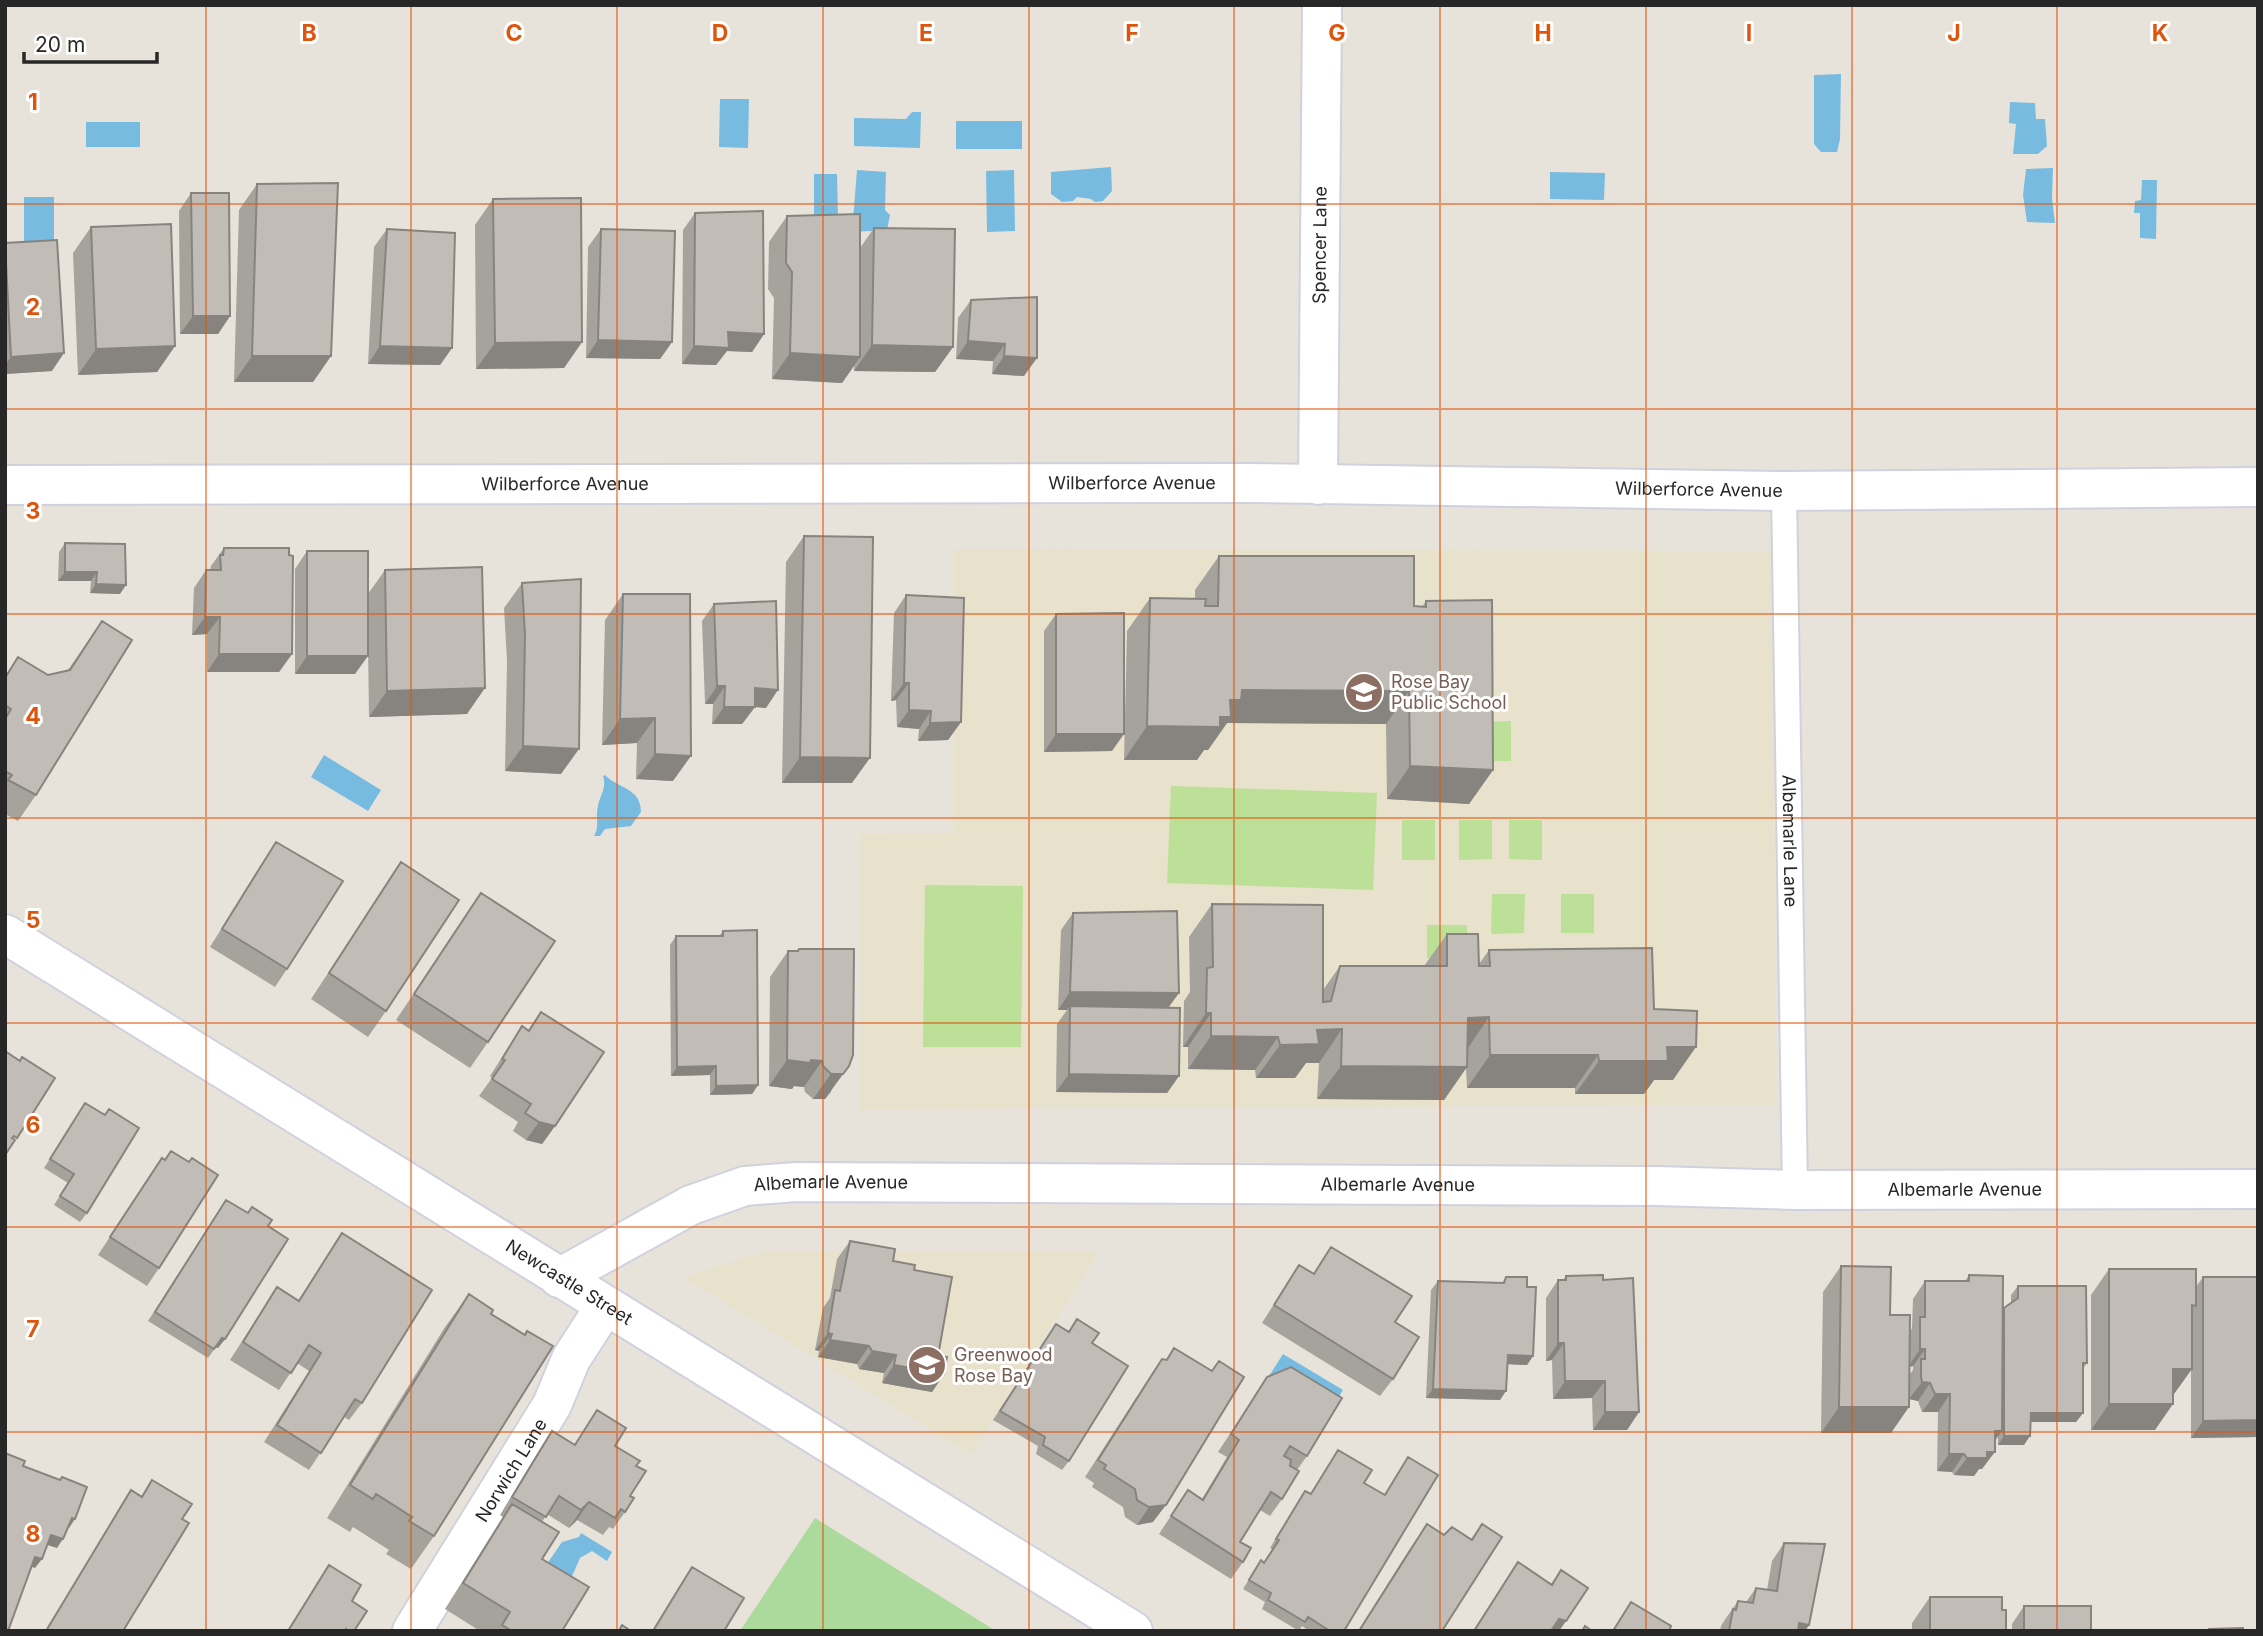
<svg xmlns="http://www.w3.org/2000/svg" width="2263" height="1636" viewBox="0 0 2263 1636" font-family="Inter,sans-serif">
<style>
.education{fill:#e8e1cb}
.green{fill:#acda9c}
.pitch{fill:#bce098}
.water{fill:#77bce0}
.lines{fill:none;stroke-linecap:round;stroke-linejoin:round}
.lane-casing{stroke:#d0d1df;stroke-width:28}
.street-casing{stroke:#d0d1df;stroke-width:42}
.secondary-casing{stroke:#d0d1df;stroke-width:42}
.lane{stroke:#fff;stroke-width:24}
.street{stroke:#fff;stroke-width:38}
.secondary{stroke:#fff;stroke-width:38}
.wall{fill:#a6a39d;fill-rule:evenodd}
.shaded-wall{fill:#87847f}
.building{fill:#c1bdb6;stroke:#87847f;stroke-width:2}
.grid{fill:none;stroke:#de560d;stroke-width:2;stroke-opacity:0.55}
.labels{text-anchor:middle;stroke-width:6;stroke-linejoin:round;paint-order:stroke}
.street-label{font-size:18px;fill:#272727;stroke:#fff}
.education-label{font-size:18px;fill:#785e54;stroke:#fff;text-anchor:start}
.grid-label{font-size:23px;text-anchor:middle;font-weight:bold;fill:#de560d;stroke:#fff;stroke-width:6;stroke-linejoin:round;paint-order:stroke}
</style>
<rect width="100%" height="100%" fill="#e8e3da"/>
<!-- education -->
<path class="education" d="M954 549 1773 551 1776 1105 860 1109 861 834 954 833Z
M770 1251 1099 1252 971 1454 683 1277Z"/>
<!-- green -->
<path class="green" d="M815 1518 996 1631H740Z"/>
<!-- pitch -->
<path class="pitch" d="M1511 721V761H1478V722Z
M1171 786 1377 793 1373 890 1167 883Z
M1402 820H1435V860H1402Z
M1459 820H1492V859L1459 860Z
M1509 820H1542V860L1509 859Z
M925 885 1023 886 1021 1047H923Z
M1492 894H1525L1524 933 1491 934Z
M1561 894H1594V933H1561Z
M1427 925H1467V958H1427Z"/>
<!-- water -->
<path class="water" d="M1841 74 1840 139 1837 152H1821L1814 144V75Z
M720 99H749L748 148 719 147Z
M2010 102 2035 103 2036 119H2045L2047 146 2038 154H2013L2016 124 2009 123Z
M912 112H921L920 148 854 146V118L906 119Z
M956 121H1022V149H956Z
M86 122H140V147H86Z
M1111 167 1112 191 1103 201 1095 202 1091 199 1077 197 1073 201 1062 202 1051 194V172Z
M2053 168 2052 198 2055 223 2027 222 2023 195 2026 169Z
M857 170 886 172 885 210 890 215 887 230 852 232Z
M1014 170 1015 231 987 232 986 171Z
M1550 172 1605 173 1604 200 1550 199Z
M814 174H837L838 218H814Z
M2142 180H2157L2156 239 2140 238V213H2134L2135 201 2141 200Z
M24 197H54V260H24Z
M324 755 381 790 368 811 311 777Z
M605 775C619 789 641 788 641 812L631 826 605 829 600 836H594C600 826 595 817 598 806 600 794 607 789 603 776Z
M1283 1354 1343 1390 1329 1413 1269 1376Z
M581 1533 612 1552 607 1561 592 1551 580 1558 566 1590 540 1574 562 1542 579 1537Z"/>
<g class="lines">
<defs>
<g id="lane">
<path id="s1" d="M1784 491 1795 1190"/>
</g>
<g id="street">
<path id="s2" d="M5 485 1248 483 1784 491 2258 487"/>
<path id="s3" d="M1318 485 1322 5"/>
<path id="s4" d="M559 1278 691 1205 745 1186 796 1182 1656 1186 1795 1190 2258 1189"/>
<path id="s5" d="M412 1631 552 1405 571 1359 605 1306"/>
</g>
<g id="secondary">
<path id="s6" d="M5 934 1133 1631"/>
</g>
</defs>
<!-- lane casing -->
<use href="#lane" class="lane-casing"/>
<!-- street casing -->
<use href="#street" class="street-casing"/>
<!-- secondary casing -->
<use href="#secondary" class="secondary-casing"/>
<!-- lane -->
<use href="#lane" class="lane"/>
<!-- street -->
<use href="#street" class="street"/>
<!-- secondary -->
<use href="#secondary" class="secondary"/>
</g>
<!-- wall -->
<path class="wall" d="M257 184 331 356 313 382H234L239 210Z
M191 193 230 316 218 334H180L179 211Z
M493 199 582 342 564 368 476 369 475 225Z
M695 213 764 334 752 352 727 351 716 365 682 364 683 230Z
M787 216 860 248 874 228 953 347 935 372 854 371V366L842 383 772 379 774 298 768 289 769 242Z
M91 227 175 346 157 372 78 375 73 253Z
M387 229 452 348 440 365 368 364 374 247Z
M601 229 672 342 660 359 586 358 588 247Z
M5 243 52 371 5 374Z
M1037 297 1024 376 992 374 993 361 956 359 958 318 971 300Z
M804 536 852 783H782L786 562Z
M65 543 120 594 90 593 91 581H58L59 552Z
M224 548 289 555 292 654 279 672H207V634L192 635 194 588 206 570H210L211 566Z
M307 551 368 594 385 570 467 714 369 717 368 643 355 674H295V569Z
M1219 556 1414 606 1422 607 1426 601 1493 770 1469 804 1387 799 1386 724 1227 723 1208 750H1204L1197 760H1124L1127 631 1150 598 1195 599V590Z
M522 583 561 774 505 771 507 661 504 608Z
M623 594 673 781 636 779 637 743 602 745 605 620Z
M906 595 961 722 948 740 918 741 919 729 897 727 896 700 891 701 894 613Z
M714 604 766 708 755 707 742 724H712L713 704H705L702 621Z
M1056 614 1112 751 1044 752V631Z
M102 621 36 795 18 821 5 814V676L18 657 48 675 68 670Z
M276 842 287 969 275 987 210 947 264 860Z
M401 862 386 1011 368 1037 311 999Z
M481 893 488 1042 470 1068 396 1020Z
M1212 904 1323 990 1340 966H1424L1447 934 1479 964 1489 950 1654 1009 1673 1080H1654L1644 1094H1575V1088H1467L1466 1068 1444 1100 1317 1099 1319 1063H1306L1295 1078H1256L1255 1070 1188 1069V1047H1183L1184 1001 1190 992 1189 937Z
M1073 913 1169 1007 1179 1076 1167 1093 1056 1092 1057 1024 1067 1010H1058L1061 930Z
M723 931 758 1085 752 1094 710 1095V1075L671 1076 670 945 676 936H719Z
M854 949 831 1092 825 1099H813L805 1092 804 1087 794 1086 792 1089 769 1086 770 977 788 951Z
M541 1012 555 1126 542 1144 526 1140 513 1131 518 1122 479 1096 492 1078 490 1076 522 1026 528 1030Z
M85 1103 104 1115 109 1109 87 1213 80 1222 54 1205 68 1183 44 1168Z
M162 1158 159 1268 147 1286 98 1255Z
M252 1207 268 1226 225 1339 218 1348 216 1347 208 1358 148 1321 220 1209 247 1213Z
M342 1233 362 1403 349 1420 344 1417 309 1470 264 1442 309 1371 297 1363 279 1390 230 1360 277 1287 298 1301Z
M850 1241 914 1270 944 1374 932 1392 882 1383 884 1373 859 1369 857 1364 818 1357 819 1351 815 1350 823 1308 830 1298 837 1259Z
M1331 1247 1395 1322 1393 1379 1380 1396 1262 1323 1299 1265 1313 1274Z
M1841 1266 1890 1315 1910 1332 1912 1328 1913 1299 1925 1281H1965L1969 1275 2002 1310 2011 1303V1295L2018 1286 2087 1363 2083 1369V1413L2076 1422H2031L2024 1445H1998V1436L1995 1441 1982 1469H1979L1974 1476 1954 1475 1952 1472 1937 1471 1938 1412H1922L1918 1401 1909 1399V1397L1891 1433H1821L1823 1292ZM1913 1366V1370L1909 1375V1367Z
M2109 1269 2196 1287 2203 1277H2258V1437L2191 1438V1370L2173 1394 2155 1430H2091V1295Z
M1566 1276 1603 1280 1639 1412 1627 1430H1593L1592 1398 1553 1399 1552 1360 1546 1361V1298L1558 1280H1563Z
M1506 1277 1527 1287 1533 1356 1527 1365 1508 1364 1500 1400 1426 1398 1431 1290 1438 1281 1502 1283Z
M469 1294 491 1314 434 1536 411 1569 386 1554 389 1550 353 1527 350 1532 327 1518 445 1327Z
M1077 1319 1092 1343 1069 1461 1062 1470 1036 1454 1038 1446 993 1420 1050 1333 1068 1332Z
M1174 1348 1153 1522 1137 1525 1125 1517 1123 1507 1092 1487 1094 1483 1085 1477 1150 1376 1162 1359H1166Z
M1267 1377 1307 1456 1297 1470 1282 1499 1270 1516 1260 1510 1240 1542 1243 1562 1231 1579 1159 1534 1188 1490 1202 1499 1227 1457 1218 1452Z
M597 1410 615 1446 636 1466 630 1496 625 1512 613 1529 609 1527 603 1535 577 1520 569 1528 547 1514 542 1522V1559L562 1631H480L445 1609 503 1517 500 1515 540 1449 552 1431 574 1445Z
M1338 1450 1364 1483 1384 1495 1408 1457 1344 1631H1309L1302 1626 1299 1631 1262 1609 1265 1602 1243 1589 1261 1560 1264 1562 1272 1549 1270 1548 1299 1500 1305 1491 1311 1494Z
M152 1480 182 1519 123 1631H45L131 1490 142 1496Z
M1427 1524 1444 1535 1471 1539 1482 1524 1442 1631H1358L1409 1550Z
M1784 1543 1809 1625 1805 1631H1720L1721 1626 1726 1618 1738 1601 1746 1602 1756 1588 1767 1590 1772 1561Z
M1518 1562 1551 1584 1561 1570 1588 1588 1559 1631H1473Z
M329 1565 352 1601 354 1631H287Z
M692 1567 724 1631H652L680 1585Z
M1930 1597 2002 1610 2006 1631H1912V1623Z
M1631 1602 1669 1631H1612Z
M2024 1606 2091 1631H2012V1624Z"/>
<!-- shaded-wall -->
<path class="shaded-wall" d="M193 316H230L218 334H180Z
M728 332 764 334 752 352 727 351 716 365 682 364 694 346Z
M598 340 672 342 660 359 586 358Z
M968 341 1005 344 993 361 956 359Z
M582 342 564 368 476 369 495 343Z
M872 345 953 347 935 372 854 371Z
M175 346 157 372 78 375 96 349Z
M380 346 452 348 440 365 368 364Z
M64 353 52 371 5 374V365L11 357Z
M790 353 860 357 842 383 772 379Z
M252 356H331L313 382H234Z
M1004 356 1037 358 1024 376 992 374Z
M65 572H97L91 581H58Z
M96 584 126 585 120 594 90 593Z
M205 617H220L207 634 192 635Z
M219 654H292L279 672H207Z
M307 656H368L355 674H295Z
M904 683H909L896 700 891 701Z
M717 686H725L713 704H705Z
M485 688 467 714 369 717 387 691Z
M755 688 778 690 766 708 755 707 742 724H712L724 707Z
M1242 690 1409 691 1386 724 1227 723 1208 750H1204L1197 760H1124L1147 726 1230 700Z
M909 710 931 711 919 729 897 727Z
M655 718 637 743 602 745 620 719Z
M961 722 948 740 918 741 930 723Z
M1056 734H1124L1112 751 1044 752Z
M523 746 579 749 561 774 505 771Z
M655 754 691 756 673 781 636 779Z
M800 757 870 758 852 783H782Z
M1410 766 1493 770 1469 804 1387 799Z
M1070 992 1179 993 1166 1011 1070 1006 1067 1010H1058Z
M1206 1013H1211L1188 1047H1183Z
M1489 1017 1466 1051 1468 1018Z
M1342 1029 1319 1063H1306L1295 1078H1256L1280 1045 1317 1030Z
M1211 1036 1278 1037 1255 1070 1188 1069Z
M1667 1047H1696L1673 1080H1654L1644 1094H1575L1599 1061Z
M1490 1055H1598L1575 1088H1467Z
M787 1060H811L822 1061 804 1087 794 1086 792 1089 769 1086Z
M716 1066 710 1075 671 1076 677 1067Z
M849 1066 825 1099H813L831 1074Z
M1341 1066 1467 1067 1444 1100 1317 1099Z
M1069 1074 1179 1076 1167 1093 1056 1092Z
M758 1085 752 1094 710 1095 716 1086Z
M539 1122 555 1126 542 1144 526 1140Z
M828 1333 832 1334 819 1351 815 1350Z
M222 1338 225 1339 218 1348 215 1347Z
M830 1340 869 1346 857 1364 818 1357Z
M1558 1343H1564L1552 1360 1546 1361Z
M1920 1349H1925L1913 1366 1908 1367Z
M872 1351 896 1355 884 1373 859 1369Z
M1508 1355 1533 1356 1527 1365 1502 1364Z
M894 1365 944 1374 932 1392 882 1383Z
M2173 1369H2192L2174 1394Z
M1565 1381H1605L1592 1398 1553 1399Z
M1922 1382 1930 1383 1918 1401 1909 1399Z
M1433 1389 1506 1391 1500 1400 1426 1398Z
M1935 1394H1950L1938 1412H1922Z
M2109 1404H2173L2155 1430H2091Z
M1839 1407H1909L1891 1433H1821Z
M1605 1412H1639L1627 1430H1593Z
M2031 1413H2083L2076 1422H2024Z
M2258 1420V1437L2191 1438 2203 1421Z
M1995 1431H2002L1989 1449Z
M2004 1436H2030L2024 1445H1998Z
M1987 1452H1995L1982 1469H1979L1974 1476 1954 1475 1967 1458Z
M1949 1454H1964L1952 1472 1937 1471Z
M589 1502 577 1520 569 1528 581 1510Z
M1166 1505 1153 1522 1137 1525 1149 1507Z
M72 1518 75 1519 69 1528 65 1527Z
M51 1535 63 1539 57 1548 44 1544Z
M35 1557 42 1559 35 1568 29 1566Z
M1559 1619 1566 1621 1559 1631H1551Z
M1799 1623 1809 1625 1805 1631H1794Z"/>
<!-- building -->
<path class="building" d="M338 183 331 356H252L257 184Z
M191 193H229L230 316H193Z
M581 198 582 342 495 343 493 199Z
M763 211 764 334 728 332 729 348 694 346 695 213Z
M860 214V357L790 353 792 272 786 263 787 216Z
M171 224 175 346 96 349 91 227Z
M874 228 955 229 953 347 872 345Z
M387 229 455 233 452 348 380 346Z
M601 229 675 231 672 342 598 340Z
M57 240 64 353 11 357 5 243Z
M1037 297V358L1004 356 1005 344 968 341 971 300Z
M804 536 873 537 870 758 800 757Z
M65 543 125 544 126 585 96 584 97 572H65Z
M224 548H289V555L293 556 292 654H219L220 617H205L206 570H221L220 555H223Z
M307 551H368V656H307Z
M1219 556H1414V606L1426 607V601L1492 600 1493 770 1410 766 1409 691 1242 690 1241 700H1230L1231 717H1220V727L1147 726 1150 598 1206 599 1205 606H1218Z
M482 567 485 688 387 691 385 570Z
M581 579 579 749 523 746 525 635 522 583Z
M623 594H690L691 756 655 754V718L620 719Z
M906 595 964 598 961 722 930 723 931 711 909 710V683H904Z
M776 601 778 690 755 688V707H724L725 686H717L714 604Z
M1124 613V734H1056V614Z
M102 621 132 640 36 795 8 780 12 775 5 771V719L11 709 5 705V678L18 657 48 675 70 670Z
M276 842 343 881 287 969 222 929Z
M401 862 459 900 386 1011 329 973Z
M481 893 555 941 488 1042 414 994Z
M1212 904 1323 905V1002L1331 1001 1340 966H1447V934H1478L1479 966H1490L1489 950 1652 948 1654 1009 1697 1011 1696 1047H1667L1668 1061H1599L1598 1055H1490L1489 1017 1468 1018 1467 1067 1341 1066 1342 1029 1317 1030 1319 1044 1280 1045 1278 1037 1211 1036V1013H1206L1207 968 1213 967Z
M1177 911 1179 993 1070 992 1073 913Z
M757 930 758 1085 716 1086V1066L677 1067 676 936H723V931Z
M799 949H854L853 1055 849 1066 843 1074H831L823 1066 822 1061 811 1060 810 1063 787 1060 788 951H798Z
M1070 1006 1180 1008 1179 1076 1069 1074Z
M541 1012 604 1052 555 1126 539 1122 525 1113 531 1104 492 1079 505 1060 502 1059 522 1026 529 1031Z
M5 1051 20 1061 22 1057 55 1078 17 1138 14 1136 12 1138 15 1140 5 1155Z
M85 1103 105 1115 109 1109 139 1128 87 1213 60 1196 74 1174 50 1159Z
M171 1151 189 1162 192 1158 218 1175 159 1268 110 1237 162 1158 165 1160Z
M226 1200 248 1213 252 1207 272 1220 268 1226 288 1239 225 1339 222 1338 214 1349 155 1312Z
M342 1233 432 1290 362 1403 355 1399 321 1453 277 1425 321 1353 309 1345 291 1373 243 1342 277 1287 299 1301Z
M850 1241 895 1249 893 1261 915 1265 914 1270 952 1277 938 1356 947 1357 944 1374 894 1365 896 1355 872 1351 869 1346 830 1340 832 1334 828 1333 835 1290 840 1291Z
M1331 1247 1412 1296 1395 1322 1419 1337 1393 1379 1274 1305 1299 1265 1314 1274Z
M1841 1266 1891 1267 1890 1315H1910L1909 1407H1839Z
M2109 1269H2196V1306L2192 1305V1369H2173V1404H2109Z
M1603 1275V1280L1633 1278 1639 1412H1605V1381H1565L1564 1343H1558V1280H1566V1276Z
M1969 1275 2003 1276 2002 1431H1995V1452H1987V1458H1967L1964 1454H1949L1950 1394H1935L1930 1383 1922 1382 1921 1377V1359H1925V1349H1920V1317H1925V1281H1969Z
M1506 1277H1527V1287H1536L1533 1356 1508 1355 1506 1391 1433 1389 1438 1281 1504 1283Z
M2203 1277H2258V1420L2203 1421Z
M2018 1286H2086L2087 1363H2083V1413H2031L2030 1436H2004V1308L2018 1298Z
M469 1294 493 1310 491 1314 525 1335 527 1331 553 1346 434 1536 409 1521 412 1517 376 1494 373 1499 350 1485Z
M1077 1319 1099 1333 1092 1343 1128 1366 1069 1461 1043 1445 1045 1437 1000 1411 1056 1324 1069 1332Z
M1174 1348 1212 1371 1219 1361 1244 1377 1166 1505 1149 1507 1137 1500 1135 1489 1104 1469 1106 1465 1098 1460 1162 1359 1167 1360Z
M1291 1367 1342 1398 1307 1456 1290 1446 1284 1456 1291 1460 1290 1466 1299 1471 1282 1499 1271 1492 1240 1542 1251 1548 1243 1562 1171 1516 1188 1490 1203 1500 1239 1440 1231 1434 1267 1377Z
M597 1410 626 1428 615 1446 640 1461 636 1466 646 1471 630 1496 634 1498 625 1512 621 1509 615 1518 589 1502 581 1510 559 1496 546 1517 512 1497 552 1431 575 1445Z
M1338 1450 1372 1470 1364 1483 1385 1495 1408 1457 1438 1475 1344 1631H1330L1308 1617 1305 1622 1268 1600 1271 1593 1249 1580 1261 1560 1264 1563 1279 1540 1276 1539 1305 1491 1311 1494Z
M5 1453 25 1461 23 1466 60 1480 62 1477 87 1487 75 1519 72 1518 63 1539 51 1535 42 1559 35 1557 8 1631H5Z
M152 1480 192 1504 182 1519 189 1523 123 1631H46L131 1490 142 1497Z
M512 1504 559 1532 542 1559 589 1587 562 1631H512L502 1625 510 1612 463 1583Z
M1427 1524 1444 1535 1452 1527 1472 1540 1482 1524 1502 1537 1442 1631H1359Z
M1784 1543 1825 1544 1809 1625 1799 1623 1798 1631H1729L1733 1609 1736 1610 1738 1601 1753 1603 1756 1588 1777 1591Z
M1518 1562 1552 1585 1561 1570 1588 1588 1566 1621 1559 1619 1551 1631H1474Z
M329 1565 361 1585 352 1601 367 1611 354 1631H349L346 1629V1631H288Z
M692 1567 744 1598 724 1631H653Z
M1930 1597H2002V1610H2006V1631H1930Z
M1631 1602 1671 1626 1669 1631H1613Z
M2024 1606H2091V1631H2024Z
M622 1625 631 1631H619Z
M1585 1626 1592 1631H1582Z
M2243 1628V1631H2209V1629Z"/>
<!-- grid -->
<path class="grid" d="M206 5V1631M411 5V1631M617 5V1631M823 5V1631M1029 5V1631M1234 5V1631M1440 5V1631M1646 5V1631M1852 5V1631M2057 5V1631M5 204H2258M5 409H2258M5 614H2258M5 818H2258M5 1023H2258M5 1227H2258M5 1432H2258"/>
<!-- icons -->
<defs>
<symbol id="school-disc" viewBox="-11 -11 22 22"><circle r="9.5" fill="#8d6e63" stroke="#fff"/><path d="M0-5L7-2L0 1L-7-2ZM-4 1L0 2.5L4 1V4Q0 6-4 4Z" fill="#fff"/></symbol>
</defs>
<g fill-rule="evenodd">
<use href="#school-disc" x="1342" y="670" width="44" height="44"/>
<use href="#school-disc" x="905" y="1343" width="44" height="44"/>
</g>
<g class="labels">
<!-- street labels -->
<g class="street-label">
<text dy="6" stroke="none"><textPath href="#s3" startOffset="240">Spencer Lane</textPath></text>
<text dy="6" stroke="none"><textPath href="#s2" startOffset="1127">Wilberforce Avenue</textPath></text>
<text dy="6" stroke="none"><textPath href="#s2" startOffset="560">Wilberforce Avenue</textPath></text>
<text dy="6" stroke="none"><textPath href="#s2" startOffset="1694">Wilberforce Avenue</textPath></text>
<text dy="6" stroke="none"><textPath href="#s1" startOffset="350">Albemarle Lane</textPath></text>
<text dy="6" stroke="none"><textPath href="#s4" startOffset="294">Albemarle Avenue</textPath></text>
<text dy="6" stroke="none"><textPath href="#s4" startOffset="861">Albemarle Avenue</textPath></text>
<text dy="6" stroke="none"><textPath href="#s4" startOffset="1428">Albemarle Avenue</textPath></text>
<text dy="6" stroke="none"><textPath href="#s6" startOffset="663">Newcastle Street</textPath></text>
<text dy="6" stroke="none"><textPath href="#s5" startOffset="189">Norwich Lane</textPath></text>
</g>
<!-- education labels -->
<g class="education-label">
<text x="1391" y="688">Rose Bay<tspan x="1391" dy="21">Public School</tspan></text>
<text x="954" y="1361">Greenwood<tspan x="954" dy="21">Rose Bay</tspan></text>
</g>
</g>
<g class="grid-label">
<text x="309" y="41">B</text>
<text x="514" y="41">C</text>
<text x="720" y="41">D</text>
<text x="926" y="41">E</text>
<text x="1132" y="41">F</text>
<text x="1337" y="41">G</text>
<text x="1543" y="41">H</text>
<text x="1749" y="41">I</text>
<text x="1954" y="41">J</text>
<text x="2160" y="41">K</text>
<text x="33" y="110">1</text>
<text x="33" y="315">2</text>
<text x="33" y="519">3</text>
<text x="33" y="724">4</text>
<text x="33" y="928">5</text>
<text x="33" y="1133">6</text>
<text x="33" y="1337">7</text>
<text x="33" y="1542">8</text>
</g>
<!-- border -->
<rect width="2263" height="1636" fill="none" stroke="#272727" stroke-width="14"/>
<!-- scale -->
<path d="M24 52v10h133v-10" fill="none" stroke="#272727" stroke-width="3.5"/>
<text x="35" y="52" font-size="21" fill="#272727" stroke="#ffffff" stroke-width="5" paint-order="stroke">20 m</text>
</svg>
